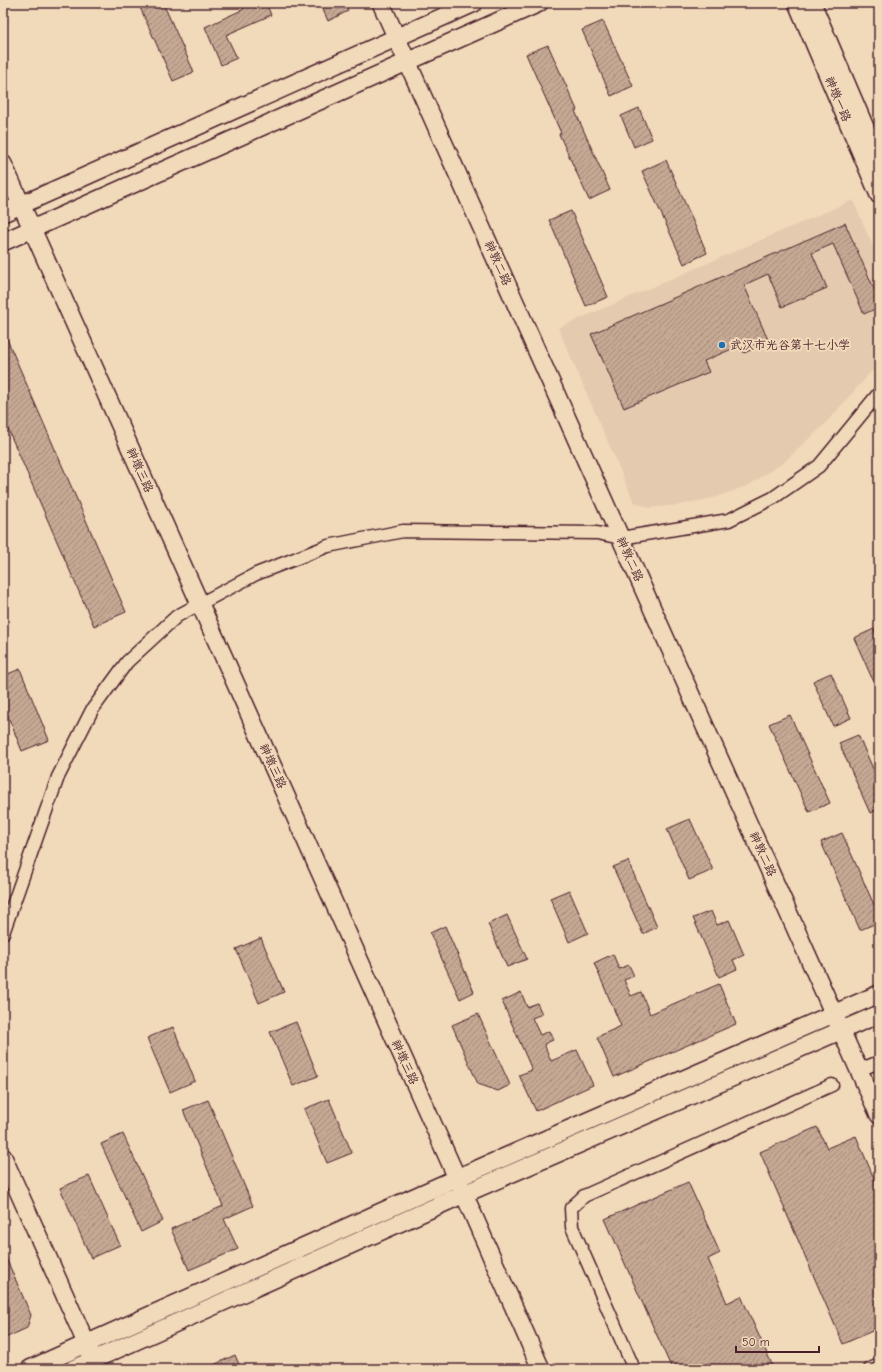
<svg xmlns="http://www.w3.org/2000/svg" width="882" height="1372" viewBox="0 0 882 1372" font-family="'Comic Neue','LXGW WenKai TC',sans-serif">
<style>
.built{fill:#e4cbaf}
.building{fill:url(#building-hatch);stroke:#4a1f2b}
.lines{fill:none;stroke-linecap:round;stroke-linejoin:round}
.street-casing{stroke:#4a1f2b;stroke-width:15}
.secondary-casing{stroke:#4a1f2b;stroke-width:20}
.street{stroke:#f1daba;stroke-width:12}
.secondary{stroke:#f1daba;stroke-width:17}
.poi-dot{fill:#1f6fb2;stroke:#f1daba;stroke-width:1.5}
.labels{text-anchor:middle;stroke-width:4;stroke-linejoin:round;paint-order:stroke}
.street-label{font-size:12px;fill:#4a1f2b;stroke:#f1daba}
.poi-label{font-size:12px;fill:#4a1f2b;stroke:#f1daba;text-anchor:start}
</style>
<defs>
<pattern id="building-hatch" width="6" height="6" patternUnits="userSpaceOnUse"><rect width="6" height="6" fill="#c5a994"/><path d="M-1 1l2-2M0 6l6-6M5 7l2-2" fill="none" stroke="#a28979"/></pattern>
</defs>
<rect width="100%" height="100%" fill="#f1daba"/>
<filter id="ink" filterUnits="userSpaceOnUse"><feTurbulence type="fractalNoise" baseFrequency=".025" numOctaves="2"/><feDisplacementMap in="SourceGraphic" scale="8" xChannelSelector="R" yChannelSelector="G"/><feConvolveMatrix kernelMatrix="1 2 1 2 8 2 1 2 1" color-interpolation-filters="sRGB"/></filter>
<g filter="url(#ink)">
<!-- built -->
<path class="built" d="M853 200 879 260V363L825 424 783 463 749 485 717 497 679 505 650 508 634 502 558 328Z"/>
<!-- building -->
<path class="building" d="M138 3H163L194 72 173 81Z
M242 3H266L271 15 226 35 237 58 221 65 205 27 244 9Z
M320 3H345L348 11 328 21Z
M603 21 633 86 611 96 582 30Z
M548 45 577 110 575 111 610 190 589 200 559 134 561 133 526 54Z
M639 108 652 139 634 147 621 116Z
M666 160 707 253 684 264 642 171Z
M571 211 608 297 586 306 549 220Z
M845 223 879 300V307L864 314 833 244 812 253 827 288 782 307 768 274 744 285 769 342 744 353 741 345 704 361 709 372 624 408 591 334Z
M3 330 126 612 94 626 3 418Z
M874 629 879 642V694L854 638Z
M20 669 49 740 22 751 3 704V676Z
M831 673 851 718 833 726 813 681Z
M790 715 830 803 809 812 769 724Z
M858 735 879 782V809L870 813 839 743Z
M690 819 713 870 689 880 667 829Z
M842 833 879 916V922L860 930 821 842Z
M628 861 657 927 643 934 613 867Z
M569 890 588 933 569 942 550 898Z
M711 911 717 925 729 920 744 955 733 960 737 969 719 977 693 918Z
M507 915 527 959 507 967 488 924Z
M445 926 474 992 460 999 430 933Z
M261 938 284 992 259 1003 236 949Z
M613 954 619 969 629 965 634 976 624 980 631 996 641 992 650 1014 719 984 736 1024 614 1077 597 1037 621 1026 594 963Z
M521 992 527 1007 537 1003 542 1014 532 1018 540 1035 549 1031 553 1040 544 1044 551 1061 577 1050 593 1085 536 1111 519 1075 532 1070 502 1001Z
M478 1014 510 1085 498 1091 478 1084 452 1025Z
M296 1022 318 1076 293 1086 270 1032Z
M173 1027 195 1081 170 1092 147 1038Z
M329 1099 352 1153 327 1163 304 1109Z
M208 1100 253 1206 224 1219 238 1249 189 1270 171 1229 223 1206 183 1110Z
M817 1127 827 1148 856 1136 879 1190V1328L843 1344 760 1152Z
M123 1134 163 1221 141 1232 101 1144Z
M89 1176 120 1245 91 1258 60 1188Z
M688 1182 720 1253 708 1259 727 1303 741 1296 774 1369H672L605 1219Z
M3 1251 31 1315 27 1328 3 1339Z
M235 1355 241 1369H205Z"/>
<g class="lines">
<defs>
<path id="street" d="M3 933 58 777 92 710 127 662 177 616 256 574 328 546 403 531 597 533 621 538 729 520 773 498 819 466 879 393
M859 1070 879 1062
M634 1369 572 1227 571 1208 584 1196 832 1085
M870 1369 879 1365"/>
<path id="secondary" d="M381 3 879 1115
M797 3 879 195
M812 3 879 160
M3 164 457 1178 541 1369
M3 213 474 3
M3 242 539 3
M3 1157 91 1354
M30 1369 457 1178 879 994
M73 1369 464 1194 879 1014"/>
</defs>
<!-- street casing -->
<use href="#street" class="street-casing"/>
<!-- secondary casing -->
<use href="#secondary" class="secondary-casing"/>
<!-- street -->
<use href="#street" class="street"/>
<!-- secondary -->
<use href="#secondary" class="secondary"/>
</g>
</g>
<!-- markers -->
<circle class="poi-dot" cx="722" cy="345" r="4"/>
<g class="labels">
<!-- street labels -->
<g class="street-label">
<text transform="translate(838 99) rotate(67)" y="4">神墩一路</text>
<text transform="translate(498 263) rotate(66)" y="4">神敦二路</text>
<text transform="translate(140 470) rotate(66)" y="4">神墩三路</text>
<text transform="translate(630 559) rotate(66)" y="4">神敦二路</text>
<text transform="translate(273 766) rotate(66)" y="4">神墩三路</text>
<text transform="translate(763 854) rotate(66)" y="4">神敦二路</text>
<text transform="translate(405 1062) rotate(66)" y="4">神墩三路</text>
</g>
<!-- poi labels -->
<g class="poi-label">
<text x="730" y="349">武汉市光谷第十七小学</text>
</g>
</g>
<!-- margin -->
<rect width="882" height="1372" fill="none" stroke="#f1daba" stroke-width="16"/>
<rect x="8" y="8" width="866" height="1356" fill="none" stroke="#4a1f2b" stroke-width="1.5" filter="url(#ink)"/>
<!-- scale -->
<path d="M736 1346v6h83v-6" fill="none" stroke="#4a1f2b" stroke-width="2"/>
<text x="742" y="1346" font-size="12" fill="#4a1f2b" stroke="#f1daba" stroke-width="3" paint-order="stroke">50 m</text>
</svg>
